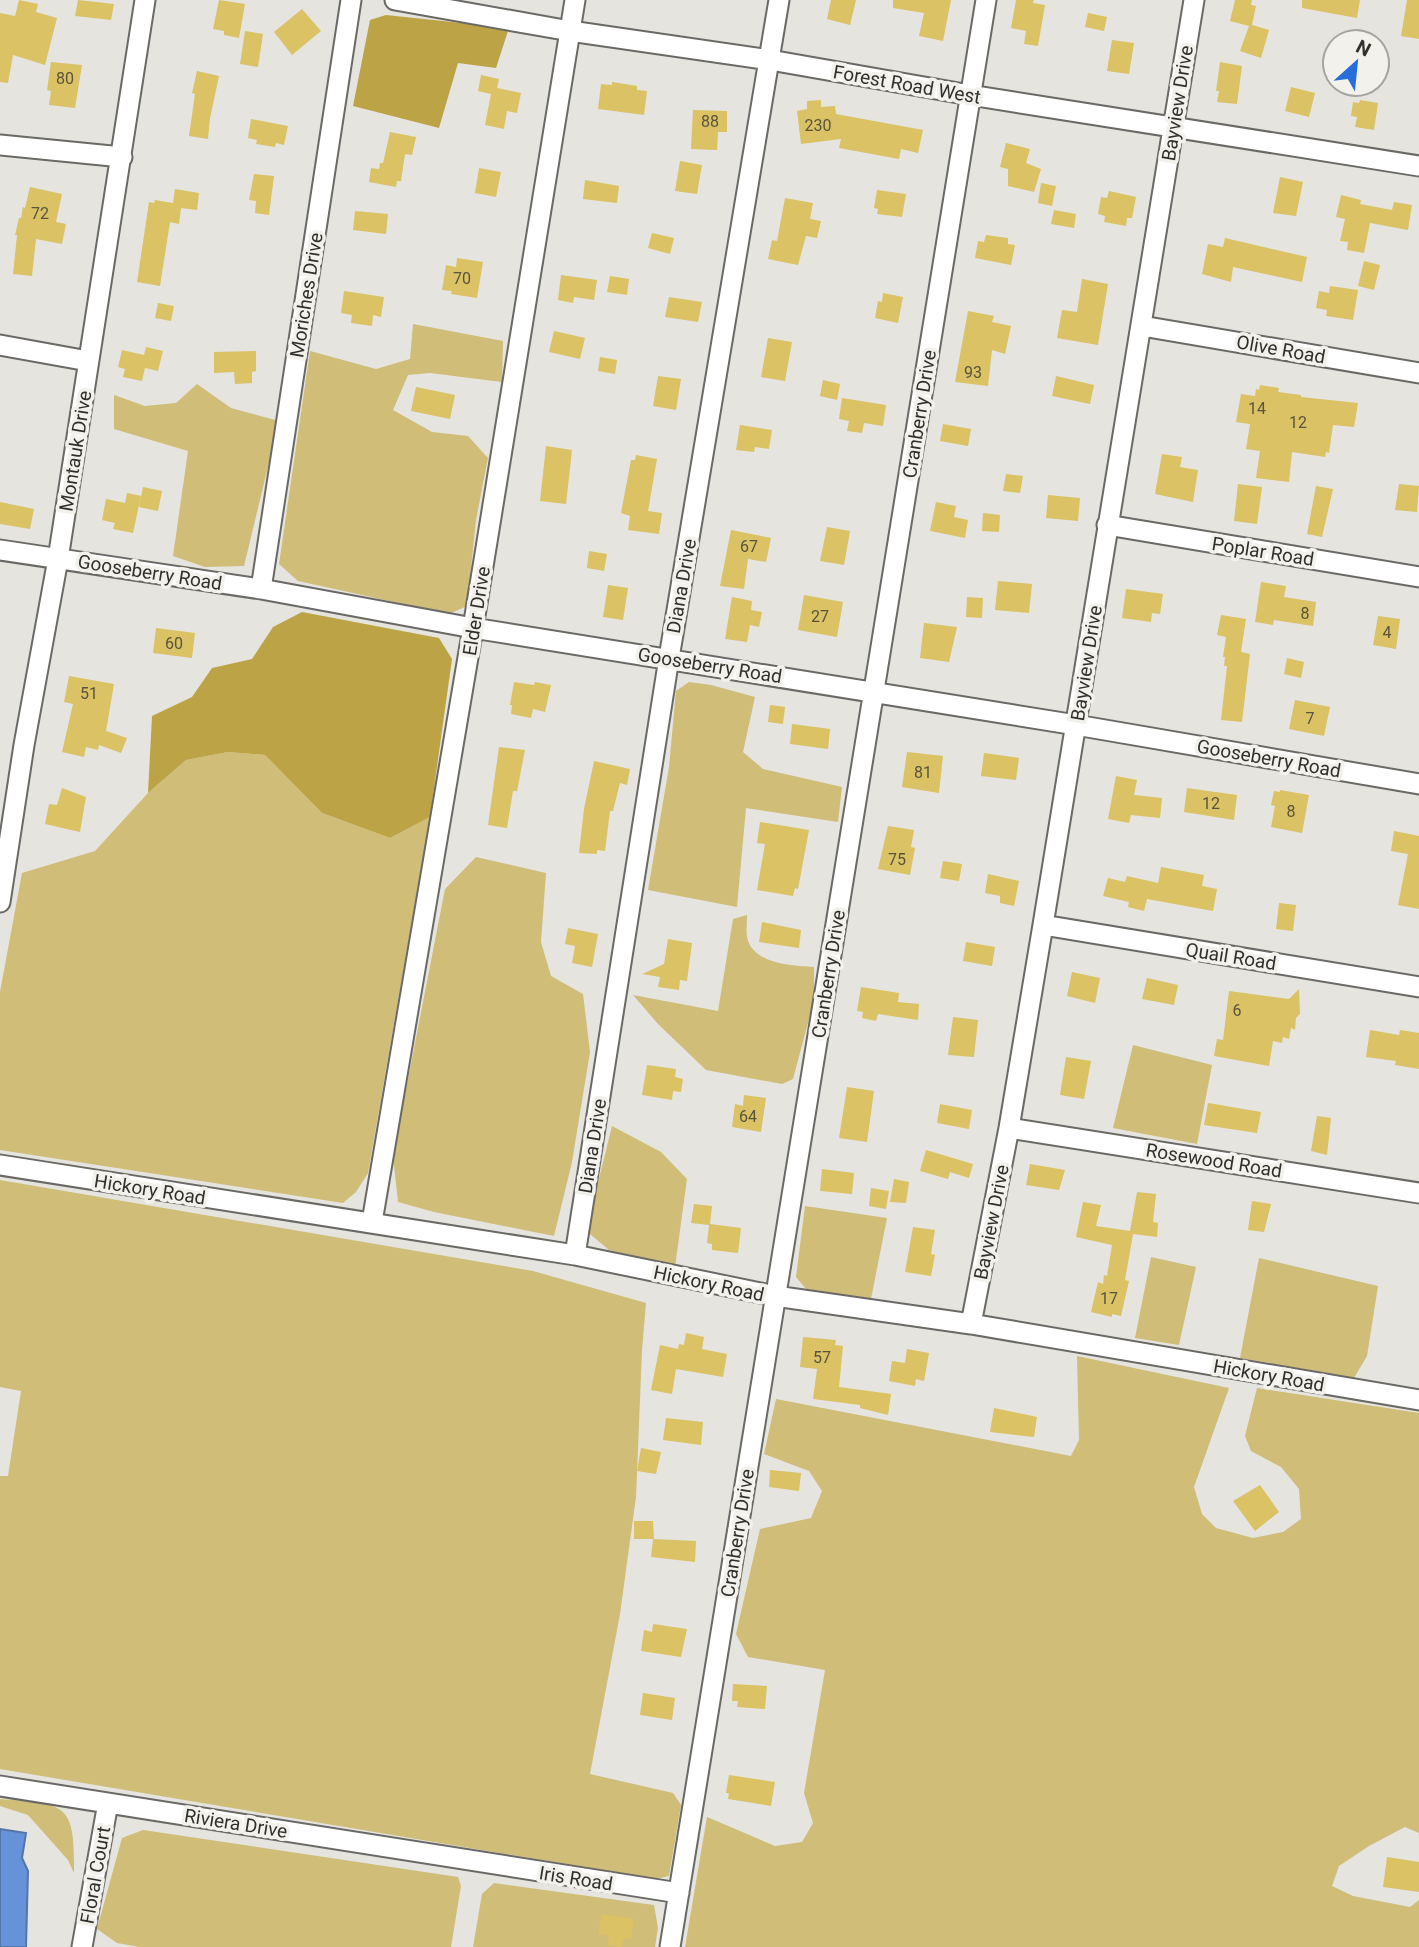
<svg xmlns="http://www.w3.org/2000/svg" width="1419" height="1947" viewBox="0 0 1419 1947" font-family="Roboto,sans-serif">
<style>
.green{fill:#cfbd78}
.forest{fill:#bca446}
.water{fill:#6592d8;stroke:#5575a5;stroke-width:2}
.building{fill:#dac265}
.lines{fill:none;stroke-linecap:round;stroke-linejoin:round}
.minor-casing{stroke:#6a6965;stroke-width:23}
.minor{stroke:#fff;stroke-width:19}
.labels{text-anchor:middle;stroke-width:7;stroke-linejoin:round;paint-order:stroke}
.number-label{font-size:16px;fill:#5a543c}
.street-label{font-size:19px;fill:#30302e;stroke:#f2f1ec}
</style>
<rect width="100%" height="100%" fill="#e5e4df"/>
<!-- green -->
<path class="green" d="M413 324 503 341 502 382 430 373 408 375 393 410 432 432 468 436 488 458 476 520 467 606 449 614 298 581 279 564 310 351 376 369 410 359Z
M197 384 231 408 279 421 244 566 205 567 173 556 188 451 114 429V395L145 406 176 403Z
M689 682 711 685 755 697 743 752 763 769 842 787 838 822 746 808 737 907 648 890 669 767 676 691Z
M228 752 265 755 322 813 390 838 430 817 368 1173 356 1192 343 1203 0 1150V992L22 873 95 851 148 793 186 760Z
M476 857 546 873 541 942 551 976 583 994 590 1052 572 1162 554 1236 434 1212 398 1202 393 1156 445 889Z
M747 915C747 922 746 930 747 937 752 964 793 966 814 967V1000L793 1079 782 1084 706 1070 658 1024 633 995 718 1011 733 919Z
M1133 1045 1212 1065 1197 1144 1113 1128Z
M612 1126 661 1152 687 1179 675 1267 609 1250 590 1234 588 1223Z
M0 1180 533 1271 646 1303 642 1350 636 1497 620 1614 590 1774 673 1793 681 1805 669 1876 655 1879 0 1769V1476H8L21 1391 0 1387Z
M805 1206 887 1218 871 1299 806 1289 796 1277Z
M1151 1257 1196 1267 1179 1345 1135 1338Z
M1259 1258 1378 1286 1367 1356 1354 1378 1240 1358Z
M1077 1356 1229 1388 1194 1487 1202 1514 1216 1528 1253 1538 1283 1532 1301 1519 1299 1489 1281 1467 1251 1451 1245 1436 1257 1388 1419 1413V1833L1405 1827 1369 1846 1339 1866 1332 1886 1353 1896 1410 1907 1419 1900V1947H685L707 1817 775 1846 802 1842 813 1823 804 1793 825 1670 748 1657 736 1634 760 1529 811 1518 822 1491 809 1471 764 1454 776 1399 1071 1456 1079 1440Z
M0 1799C67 1804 75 1803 74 1873L68 1860 28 1815 0 1806Z
M143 1830 458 1877 461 1886 451 1947H139L117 1943 97 1929 122 1838Z
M494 1883 654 1905 658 1928 655 1947H473L482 1894Z"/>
<!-- forest -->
<path class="forest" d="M386 15 509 28 496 68 458 63 439 128 353 106 370 20Z
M302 612 439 638 452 659 430 817 390 838 322 813 265 755 228 752 186 760 148 793 152 716 192 697 212 668 252 659 273 627Z"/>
<!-- water -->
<path class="water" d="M0 1829 26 1833 22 1858 28 1871 26 1947H0Z"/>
<!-- building -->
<path class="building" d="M19 0 38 4 36 12 57 18 45 65 13 55 8 83 0 82V13L15 16Z
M78 0 114 4 111 20 75 16Z
M219 0 245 4 239 38 224 35V31L213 29Z
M831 0H856L850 25 827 19Z
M893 0H951L943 41 919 36 924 13 893 8Z
M1016 0H1034L1033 3 1045 5 1038 46 1024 44 1026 31 1011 28Z
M1235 0H1252L1251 5 1256 6 1252 25 1269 30 1261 58 1240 51 1249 26 1230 21Z
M1302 0H1360L1357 18 1302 8Z
M1407 0H1419V39L1401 36Z
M302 9 321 31 292 55 274 32Z
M1088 13 1107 17 1104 31 1085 27Z
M245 31 263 34 258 67 240 64Z
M1112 40 1134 43 1129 74 1107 71Z
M51 62 82 65 75 108 49 105 51 91 47 90Z
M1220 62 1242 66 1237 104 1217 102 1219 91H1216Z
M197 71 219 76 210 118 208 139 189 136 195 94 192 93Z
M481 75 499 79 497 88 521 93 517 113 507 111 504 129 485 125 491 94 478 91Z
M612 82 637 86V90L647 91 644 115 598 109 601 84 612 85Z
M1291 87 1315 93 1309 117 1285 111Z
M821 100V107L835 106 836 114 923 130 918 153 901 149 899 159 839 148 841 139 801 144 797 111 807 109V101Z
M1360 100 1378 103 1374 130 1355 127 1357 117 1351 116 1353 102 1359 103Z
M693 110 727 111V132H718L717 150 691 149Z
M251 119 288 126 284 145 276 143 275 147 256 144 257 140 248 138Z
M390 132 416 137 412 155 405 154 401 181H397L396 187 369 182 371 168 379 169 380 163H383Z
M1006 143 1030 149 1026 163 1041 169 1034 192 1008 186V169L1000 167Z
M680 161 702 165 697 194 675 191Z
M479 168 501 172 496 197 475 193Z
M254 174 274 176 269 215 255 213 256 201 249 200Z
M1280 177 1303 182 1296 216 1273 213Z
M585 180 619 186 617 203 583 199Z
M1041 183 1056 186 1052 206 1038 203Z
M30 187 62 194 56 222 66 224 62 244 36 239 32 276 13 274 17 235H15L19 218H21L23 207 25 208Z
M175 189 199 193 197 210 181 208 179 224 170 222 160 286 137 282 149 202 154 203 155 200 173 203Z
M877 190 906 194 902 217 877 214 878 209 874 208Z
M1109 191 1136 197 1132 218H1127L1126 226 1104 222 1105 216 1098 214 1101 197 1107 198Z
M1341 195 1361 200 1360 204 1392 210 1394 202 1412 205 1408 230 1370 223 1364 253 1347 250 1348 242 1340 241 1345 219 1336 217Z
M785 198 813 203 810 219 821 221 817 238 806 236 798 265 768 259 772 240 777 241Z
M1054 210 1076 214 1074 228 1051 224Z
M355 211 388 214 386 234 353 230Z
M652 233 674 238 670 254 648 248Z
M986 235 1008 238V244L1015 245 1011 265 975 258 978 241 984 242Z
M1225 238 1307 257 1302 282 1233 267 1231 282 1202 274 1208 244 1223 247Z
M457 258 483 262 477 298 451 294 452 291 442 290 446 265 456 267Z
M1364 261 1380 265 1374 290 1358 286Z
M561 275 597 280 594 300 574 297 573 303 558 300Z
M610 276 629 279 627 295 607 292Z
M1082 279 1108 284 1098 345 1057 338 1062 310 1077 312Z
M1330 286 1358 290 1353 320 1326 316 1327 310 1316 308 1319 291 1329 293Z
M344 291 384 297 381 317 373 315 372 326 351 323 352 315 341 313Z
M883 293 903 297 898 323 875 318 878 301 882 302Z
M669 297 702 302 698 322 665 317Z
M158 303 174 306 171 321 155 318Z
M968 311 994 316 992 322 1011 326 1005 354 992 350 988 386 955 382Z
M554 331 585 338 580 359 549 352Z
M768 338 792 342 785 381 761 377Z
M146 347 163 351 158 371 145 368 142 381 123 377 125 369 118 367 122 350 144 355Z
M256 351V371L252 372V383L235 384 234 372 214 373V352Z
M600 357 617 360 615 374 598 371Z
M658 376 681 379 676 410 653 406Z
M1056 376 1094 385 1090 404 1052 396Z
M823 380 840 384 837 400 820 396Z
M1260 385 1279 388 1278 392 1301 395V397L1358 403 1354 427 1333 425 1329 453 1326 452 1325 457 1292 452 1289 482 1256 478 1260 451 1246 449 1250 424 1236 422 1241 394 1255 396 1256 389 1259 390Z
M416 387 455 395 450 419 411 411Z
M842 398 886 405 883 426 864 423 862 433 847 431 849 421 839 419Z
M943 424 971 429 968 446 940 441Z
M740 425 772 430 769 449 755 447 754 452 736 450Z
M546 446 572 450 566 504 540 501Z
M1162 454 1182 457 1180 467 1198 470 1193 502 1155 494Z
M636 455 657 459 648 511 662 513 659 534 628 530 630 516 621 513 631 460H635Z
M1006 474 1023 476 1020 493 1003 491Z
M1238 484 1262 487 1257 524 1234 521Z
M1399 484 1419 486 1417 512 1395 510Z
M1316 486 1333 489 1322 537 1307 534Z
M143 487 162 491 158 511 139 507Z
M127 493 141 496 133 533 113 529 115 523 102 520 106 499 125 503Z
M1048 495 1080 498 1078 521 1046 518Z
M0 502 34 509 30 529 0 524Z
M936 502 956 506 954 517 968 520 965 538 930 531Z
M983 513 1000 515 999 532 982 531Z
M827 527 850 531 844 565 820 561Z
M731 530 771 538 766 562 748 559 744 589 720 586Z
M589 551 607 554 604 571 587 568Z
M998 581 1032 584 1029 613 995 610Z
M1261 582 1286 586 1284 597 1316 602 1313 626 1274 620 1273 625 1255 622Z
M608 585 628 588 623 620 603 617Z
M1126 589 1163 594 1160 614 1152 613 1151 622 1122 618Z
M804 595 843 602 837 637 798 630Z
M732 597 752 601 751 610 762 612 759 627 750 625 747 642 725 639Z
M967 597 983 598 982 618 966 617Z
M1221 615 1246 619 1241 652 1250 654 1242 722 1221 720 1227 666H1224L1225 657H1223L1226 637 1217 635Z
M1378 616 1400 619 1396 649 1373 645Z
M924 623 957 627 949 662 920 658Z
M156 628 195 633 192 658 153 653Z
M1287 658 1304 662 1301 678 1284 674Z
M69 676 114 684 106 731 127 738 121 753 99 745 98 750 86 747 84 757 62 752 73 704 64 702Z
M514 682 534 685 535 682 551 685 545 712 533 709 531 718 511 714 512 705H510Z
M1295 700 1330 707 1324 736 1289 729Z
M770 705 785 707 783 724 768 722Z
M792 724 830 729 828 749 790 744Z
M499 747 525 750 517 791H513L507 828 488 825Z
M907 752 943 756 939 793 902 787Z
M984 753 1019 758 1016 780 981 776Z
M594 761 630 769 627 785 620 783 613 811H610L605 851 597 850V854L579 853 584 809Z
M1116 776 1137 780 1134 795 1162 798 1160 818 1131 815 1129 823 1108 819Z
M62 788 86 797 80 832 45 824 49 804 57 805Z
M1187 788 1237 795 1234 820 1184 812Z
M1280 790 1309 795 1302 833 1271 827 1275 806 1271 805 1274 791 1280 792Z
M760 822 809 830 798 889 795 888 793 896 757 890 765 844 757 843Z
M888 826 914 830 911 847 915 848 910 875 878 869Z
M1394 831 1419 836V909L1398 905 1408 854 1391 851Z
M943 861 962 864 959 881 940 878Z
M1161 867 1204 875 1202 886 1217 889 1213 911 1147 899 1144 911 1128 907 1129 902 1103 896 1108 878 1125 882 1127 876 1158 883Z
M988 874 1019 881 1014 906 1000 903V896L985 893Z
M1279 903 1296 905 1293 931 1276 929Z
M762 922 801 930 799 948 759 942Z
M568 928 598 934 592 967 572 963 575 946 565 944Z
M668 939 692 943 687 981 680 980 679 990 658 987 660 977 642 974 664 964Z
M966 942 995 947 992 966 963 961Z
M1072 972 1100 978 1095 1003 1067 996Z
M1147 978 1178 985 1174 1005 1142 999Z
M861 987 899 993 898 1002 919 1004 918 1020 878 1014 876 1021 862 1018 863 1012 857 1011Z
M1299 989 1300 1014 1296 1018 1295 1030 1291 1028 1289 1039 1283 1037 1282 1043 1273 1041 1269 1066 1214 1056 1217 1039 1223 1040 1229 991 1289 999Z
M953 1017 978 1020 974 1057 948 1055Z
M1370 1030 1399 1035 1400 1030 1419 1033V1069L1395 1065 1396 1061 1366 1057Z
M1066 1057 1091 1061 1084 1099 1060 1095Z
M647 1065 676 1069 675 1077 683 1079 681 1092 673 1091 672 1100 642 1095Z
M847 1087 874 1091 867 1142 839 1138Z
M744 1095 766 1098 761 1132 732 1127 735 1104 743 1106Z
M1208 1103 1261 1112 1257 1133 1204 1125Z
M940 1104 972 1110 969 1129 937 1123Z
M1317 1116 1331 1118 1327 1155 1311 1151Z
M926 1150 973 1164 969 1178 950 1172 948 1179 920 1171Z
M1030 1164 1065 1170 1059 1190 1026 1185Z
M822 1169 854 1173 852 1194 820 1191Z
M894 1179 909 1182 906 1203 890 1202Z
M871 1188 889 1191 886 1209 869 1206Z
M1137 1192 1156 1194 1153 1222 1158 1223 1157 1237 1133 1234 1125 1280 1129 1281 1121 1316 1112 1314V1317L1091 1312 1098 1282 1103 1284 1104 1275 1107 1276 1112 1245 1076 1237 1083 1202 1101 1205 1096 1226 1130 1231Z
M1252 1201 1271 1204 1264 1232 1248 1230Z
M694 1204 712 1206 710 1224 741 1228 738 1253 712 1250V1244L707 1243 709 1225 691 1223Z
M913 1227 935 1230 931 1254 935 1255 931 1276 905 1272Z
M686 1333 704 1337 702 1349 727 1354 723 1377 676 1369 672 1394 651 1390 660 1345 678 1349 679 1344 684 1345Z
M803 1337 836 1340 835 1345 843 1346 839 1387 891 1394 888 1415 860 1408V1405L813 1399 817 1369 800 1367Z
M907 1349 929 1353 924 1381 916 1379 915 1386 889 1381 892 1361 905 1363Z
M994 1408 1037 1417 1034 1437 990 1432Z
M666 1418 703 1422 701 1445 663 1440Z
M641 1448 661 1452 656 1474 637 1471Z
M770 1470 801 1473 799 1491 769 1487Z
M1260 1485 1279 1512 1255 1531 1233 1501Z
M634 1521H653L654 1539H634Z
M653 1539 696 1541 695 1562 651 1557Z
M653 1624 687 1629 681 1657 641 1651 644 1630 652 1632Z
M733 1684 767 1686 765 1709 737 1707 738 1701H732Z
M643 1693 675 1698 672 1720 640 1715Z
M729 1775 775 1782 771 1806 728 1799 729 1793H726Z
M1387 1857 1419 1862V1892L1383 1887Z
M602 1914 634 1919 631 1939 624 1938 622 1947 607 1945 609 1936 598 1934Z"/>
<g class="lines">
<defs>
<path id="minor" d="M395 0 570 31 770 60 970 95 1419 166
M0 145 122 157
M1142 326 1419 373
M0 345 88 361
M1107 525 1419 577
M0 550 261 589 473 628 1076 725 1419 784
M261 589 351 0
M0 902 24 745 58 559 145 0
M1043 925 1419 987
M1009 1128 1419 1193
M0 1165 575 1255 775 1296 971 1324 1419 1400
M372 1222 473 628 575 0
M575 1255 669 658 779 0
M971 1324 1009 1128 1043 925 1194 0
M0 1786 679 1893
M82 1947 108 1803
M670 1947 986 0"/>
</defs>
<!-- minor casing -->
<use href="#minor" class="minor-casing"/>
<!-- minor -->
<use href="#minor" class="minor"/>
</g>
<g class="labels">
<!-- number labels -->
<g class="number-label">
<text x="65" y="84">80</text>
<text x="710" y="127">88</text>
<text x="818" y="131">230</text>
<text x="40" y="219">72</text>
<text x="462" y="284">70</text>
<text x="973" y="378">93</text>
<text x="1257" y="414">14</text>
<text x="1298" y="428">12</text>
<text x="749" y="552">67</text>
<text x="1305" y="619">8</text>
<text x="820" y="622">27</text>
<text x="1387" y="638">4</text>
<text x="174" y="649">60</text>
<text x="89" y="699">51</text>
<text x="1310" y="724">7</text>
<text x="923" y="778">81</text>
<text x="1211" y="809">12</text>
<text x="1291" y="817">8</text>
<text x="897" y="865">75</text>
<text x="1237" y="1016">6</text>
<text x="748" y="1122">64</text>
<text x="1109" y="1304">17</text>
<text x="822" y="1363">57</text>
</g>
<!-- street labels -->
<g class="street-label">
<text transform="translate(907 84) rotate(10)" y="7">Forest Road West</text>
<text transform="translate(1177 103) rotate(-81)" y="7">Bayview Drive</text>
<text transform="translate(306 295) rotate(-81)" y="7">Moriches Drive</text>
<text transform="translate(1281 349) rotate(10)" y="7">Olive Road</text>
<text transform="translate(919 414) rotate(-81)" y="7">Cranberry Drive</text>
<text transform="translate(75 451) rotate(-81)" y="7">Montauk Drive</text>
<text transform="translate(1263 551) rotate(9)" y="7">Poplar Road</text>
<text transform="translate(150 572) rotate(9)" y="7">Gooseberry Road</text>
<text transform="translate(681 586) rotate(-80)" y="7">Diana Drive</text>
<text transform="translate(476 611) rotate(-81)" y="7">Elder Drive</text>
<text transform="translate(1086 663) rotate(-81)" y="7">Bayview Drive</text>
<text transform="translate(710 665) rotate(9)" y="7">Gooseberry Road</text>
<text transform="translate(1269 758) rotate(10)" y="7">Gooseberry Road</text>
<text transform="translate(1231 956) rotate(9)" y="7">Quail Road</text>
<text transform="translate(828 974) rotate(-81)" y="7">Cranberry Drive</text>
<text transform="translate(592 1146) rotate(-81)" y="7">Diana Drive</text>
<text transform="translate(1214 1160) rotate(9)" y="7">Rosewood Road</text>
<text transform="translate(150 1189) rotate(9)" y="7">Hickory Road</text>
<text transform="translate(991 1222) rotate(-79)" y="7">Bayview Drive</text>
<text transform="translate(709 1283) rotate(12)" y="7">Hickory Road</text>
<text transform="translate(1269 1375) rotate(10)" y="7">Hickory Road</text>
<text transform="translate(737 1533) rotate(-81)" y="7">Cranberry Drive</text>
<text transform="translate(236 1823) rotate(9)" y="7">Riviera Drive</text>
<text transform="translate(95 1875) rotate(-80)" y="7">Floral Court</text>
<text transform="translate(576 1878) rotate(9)" y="7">Iris Road</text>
</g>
</g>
<!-- north arrow -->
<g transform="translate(1356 63) rotate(27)"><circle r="33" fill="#f2f1ec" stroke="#a4a4a0" stroke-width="2"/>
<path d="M0-5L12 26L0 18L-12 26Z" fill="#286eda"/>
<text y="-10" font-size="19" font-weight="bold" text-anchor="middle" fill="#30302e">N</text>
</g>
</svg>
